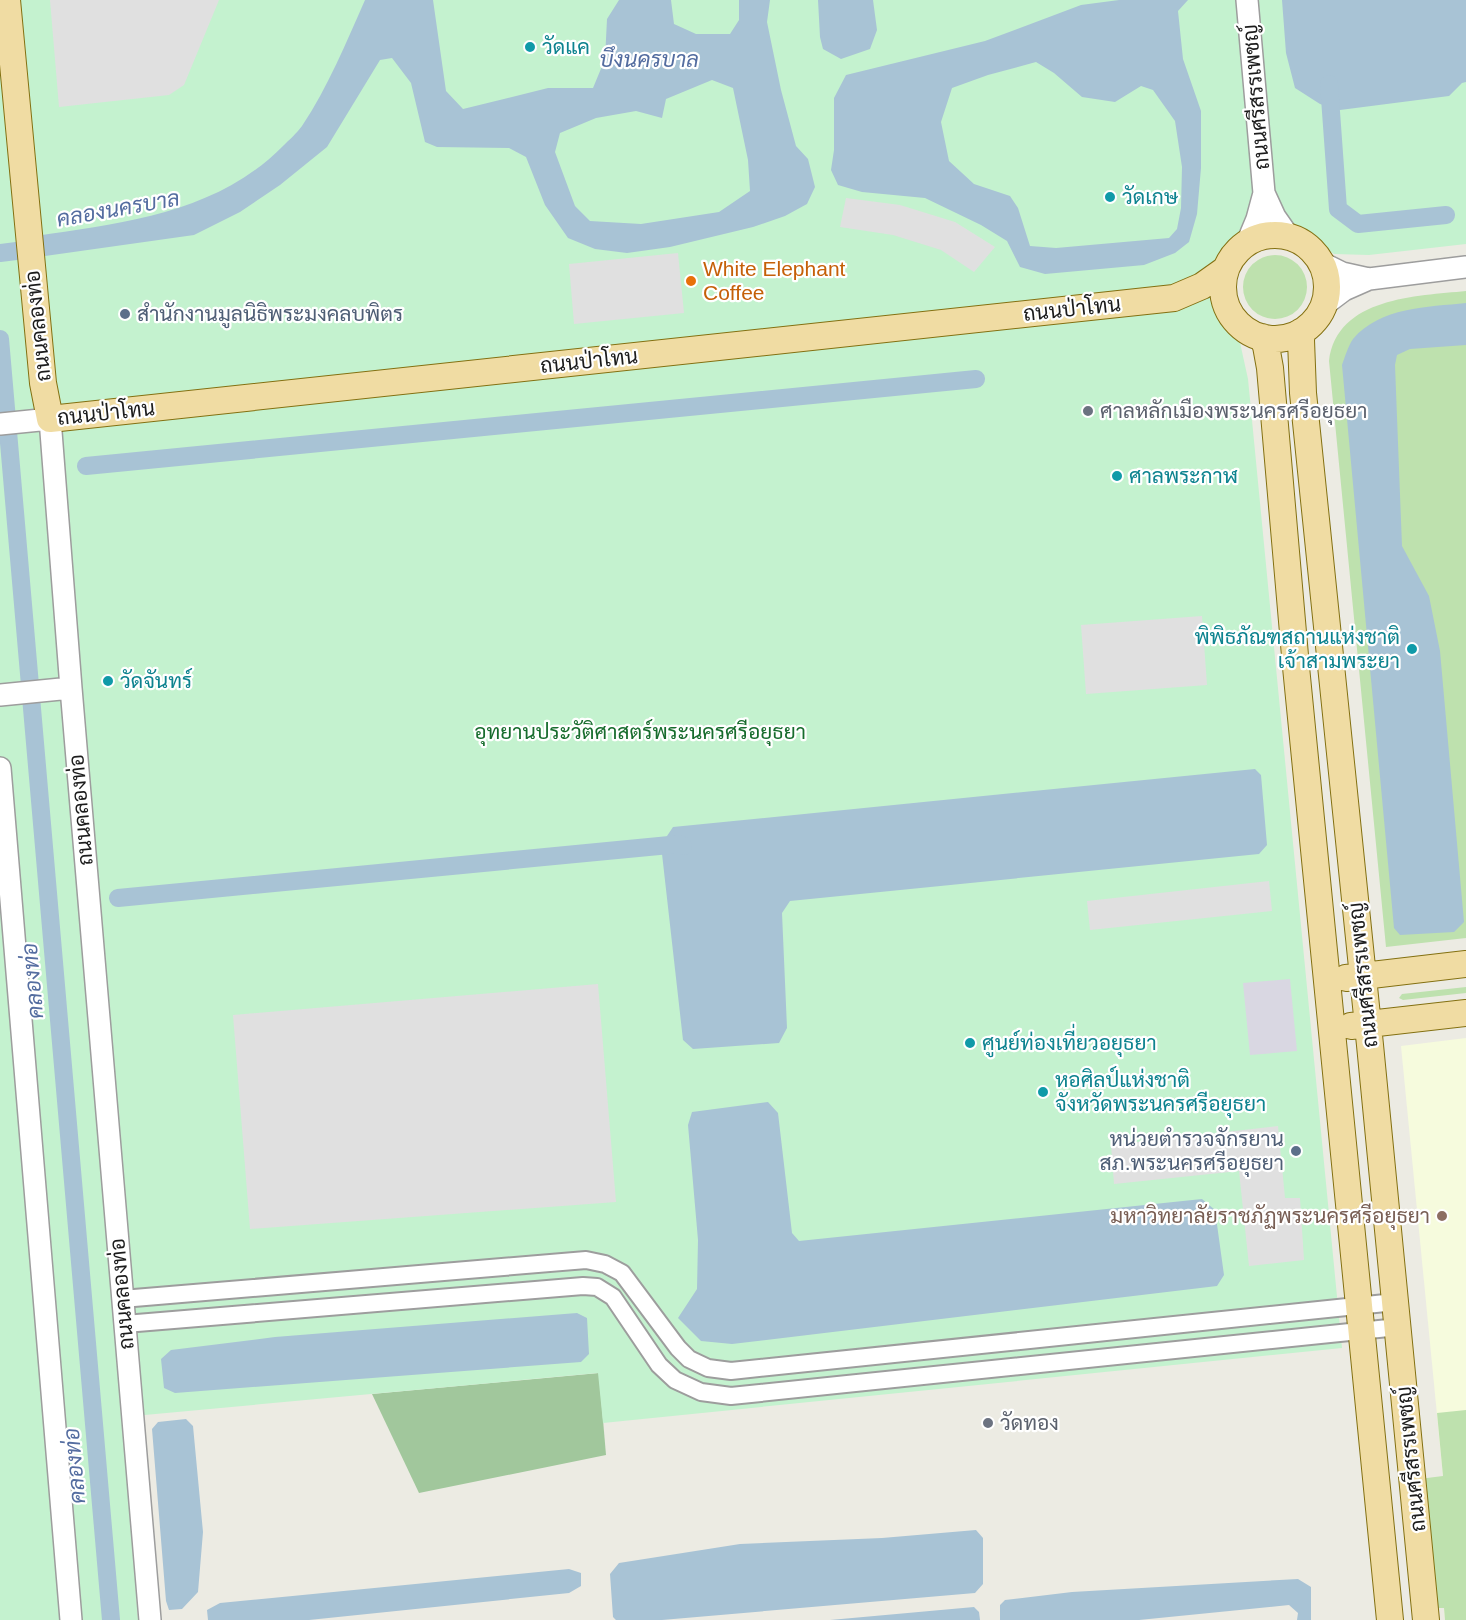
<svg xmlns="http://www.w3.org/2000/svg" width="1466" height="1620" viewBox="0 0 1466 1620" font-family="Arial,Sarabun,sans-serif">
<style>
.education{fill:#f6fbdd}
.grass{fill:#bee1ae}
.forest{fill:#a1c79c}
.park{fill:#c4f2cf}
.parking{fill:#e0e0e0}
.plaza{fill:#d9d7e2}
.water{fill:#a8c3d5;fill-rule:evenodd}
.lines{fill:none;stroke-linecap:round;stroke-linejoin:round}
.canal{stroke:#a8c3d5;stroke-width:18}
.minor-casing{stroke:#9d9d9d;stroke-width:20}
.tertiary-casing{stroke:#9d9d9d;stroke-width:24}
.primary-casing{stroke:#837011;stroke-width:28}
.minor{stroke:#fff;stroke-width:16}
.tertiary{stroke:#fff;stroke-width:21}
.primary{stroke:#f0dca3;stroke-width:26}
.culture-dot{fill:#0f9aa8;stroke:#fff;stroke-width:2}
.food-dot{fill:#e8710a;stroke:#fff;stroke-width:2}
.service-dot{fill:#5c6f8a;stroke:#fff;stroke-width:2}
.worship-dot{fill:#6b7280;stroke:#fff;stroke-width:2}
.education-dot{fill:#8d6e63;stroke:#fff;stroke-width:2}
.labels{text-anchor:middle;stroke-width:4.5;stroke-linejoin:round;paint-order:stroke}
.culture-label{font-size:21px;fill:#0d838f;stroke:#fff;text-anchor:start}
.street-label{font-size:21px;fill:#1c1c1c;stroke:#fff}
.food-label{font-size:21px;fill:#c56008;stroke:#fff;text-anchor:start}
.service-label{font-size:21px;fill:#4e5e75;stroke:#fff;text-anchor:start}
.worship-label{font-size:21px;fill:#5b616d;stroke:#fff;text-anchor:start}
.park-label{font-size:21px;fill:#176c2d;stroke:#fff}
.education-label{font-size:21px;fill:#785e54;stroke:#fff;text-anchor:end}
.water-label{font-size:22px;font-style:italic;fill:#546da0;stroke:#fff}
</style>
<rect width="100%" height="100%" fill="#ecebe3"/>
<!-- education -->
<path class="education" d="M1466 1038V1620H1445L1444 1608H1431L1443 1476 1401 1046Z"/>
<!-- grass -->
<path class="grass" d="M1243 287a32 32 0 1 1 64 0a32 32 0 1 1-64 0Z
M1466 291V938L1386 947 1329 361C1337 297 1417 296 1466 291Z
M1466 987V993L1403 1000 1399 998 1402 994Z
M1466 1410V1620H1445L1444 1608H1431L1419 1479 1443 1476 1437 1413Z"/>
<!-- forest -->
<path class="forest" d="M599 1373 606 1455 419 1493 372 1394Z"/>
<!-- park -->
<path class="park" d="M0 0H1466V244L1369 255 1334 254 1294 227 1245 230 1215 267 1219 312 1239 338 1248 379 1342 1348 603 1423 598 1373 123 1417 138 1620H0Z"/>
<!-- parking -->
<path class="parking" d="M50 0H219L184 85 169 95 59 107Z
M846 198 900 205 955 222 995 247 974 272 941 250 893 235 840 227Z
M678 253 684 313 574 324 569 264Z
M1202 616 1207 685 1086 694 1081 625Z
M1269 881 1272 911 1090 930 1087 901Z
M598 984 616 1202 250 1229 233 1015Z
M1278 1126 1285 1198H1300L1304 1260 1249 1266 1239 1171 1114 1184 1111 1145Z"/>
<!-- plaza -->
<path class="plaza" d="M1290 979 1297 1051 1250 1055 1243 983Z"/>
<!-- water -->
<path class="water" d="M365 0H433L446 91 463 109 548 88H593L605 59 607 19 619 0H671L674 24 696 34H730L739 20V0H770L767 22 781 90 796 146 808 159 815 187 807 204 785 216 753 227 670 247 627 253 595 249 568 238 545 205 526 157 509 148 437 147 425 142 411 83 392 58 380 60 327 147 280 185 240 212 194 235 38 257 36 236C124 223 217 213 283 146 289 140 297 133 302 126 328 87 346 43 365 0ZM712 80 733 88 748 160 750 191 719 212 641 224 590 221 575 206 555 152 560 133 596 118 636 111 662 118 666 99Z
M818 0H873L877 30 870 49 841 59 823 49 820 37Z
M1119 0H1188L1178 11 1183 59 1201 111V168L1197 214 1189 242 1175 253 1144 265 1045 274 1020 267 1007 241 981 225 925 198 862 192 838 185 831 170 834 150V98L846 75 985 41 1081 5ZM1036 62 1054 73 1082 97 1115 102 1141 86 1153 90 1175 121 1182 167 1181 208 1177 229 1169 238 1056 248 1030 246 1018 208 1010 196 974 184 949 161 941 122 952 88 988 75Z
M1282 0H1466V82L1462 83 1449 96 1340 110 1320 104 1295 88 1286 53Z
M1466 303V345L1410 349 1397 355 1395 365 1402 546 1429 596 1440 651 1464 922 1454 932 1400 935 1394 928 1342 365C1345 357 1348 346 1353 339 1380 307 1428 307 1466 303Z
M1255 769 1261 775 1267 845 1259 854 790 901 782 913 787 1028 779 1043 693 1049 683 1040 661 845 673 827Z
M768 1102 778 1113 792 1233 799 1241 1202 1199 1215 1210 1224 1275 1217 1286 732 1344 701 1341 678 1318 697 1289 698 1240 688 1125 692 1112Z
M577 1313 587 1318 589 1354 581 1362 175 1393 164 1388 161 1359 171 1350 275 1337Z
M186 1419 193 1426 203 1532 198 1592 182 1609 169 1610 166 1601 152 1429 158 1422Z
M976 1530 983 1538V1584L975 1593 662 1620H616L613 1617 610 1574 619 1563 740 1544 882 1538Z
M569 1569 581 1573V1586L569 1593 309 1620H208L207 1610 220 1603Z
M1298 1579 1311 1587V1620H1297L1298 1613 1289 1605 1139 1620H1000V1605L1005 1600 1072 1592Z
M974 1607 979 1612 980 1620H830Z"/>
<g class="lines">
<!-- canal -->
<path class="canal" d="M1329 84 1338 209 1358 224 1446 215
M0 253 40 248
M0 339 111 1620
M86 466 976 379
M118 898 680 844 683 846"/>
<defs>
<path id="minor" d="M122 1299 586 1260 605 1264 622 1273 678 1348 689 1359 708 1368 731 1371 1395 1302
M125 1324 583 1286 597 1287 613 1297 659 1365 675 1380 701 1392 731 1396 1398 1327"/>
<path id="tertiary" d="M1247 0 1264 193 1275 217 1289 237
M1247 243 1257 219 1264 193
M1322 263 1342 273 1369 279 1466 267
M1324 305 1344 290 1369 279
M0 424 50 419 71 688 150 1620
M0 695 71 688
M0 768 71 1620"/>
<path id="primary" d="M7 0 43 383 50 419 1174 298 1202 286 1226 269
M1223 287a52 52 0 1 1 104 0a52 52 0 1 1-104 0Z
M1302 331 1301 340 1303 393 1370 1045 1426 1620
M1262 337 1266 346 1270 368 1296 667 1390 1620
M1346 978 1466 964
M1351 1026 1466 1013"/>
</defs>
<!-- minor casing -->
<use href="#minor" class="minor-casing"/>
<!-- tertiary casing -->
<use href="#tertiary" class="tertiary-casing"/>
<!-- primary casing -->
<use href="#primary" class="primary-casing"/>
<!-- minor -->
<use href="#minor" class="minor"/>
<!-- tertiary -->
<use href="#tertiary" class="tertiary"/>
<!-- primary -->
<use href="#primary" class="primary"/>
</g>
<!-- markers -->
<g class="culture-dot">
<circle cx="530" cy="47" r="6"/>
<circle cx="1110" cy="197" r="6"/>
<circle cx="1117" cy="476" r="6"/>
<circle cx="1412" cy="649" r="6"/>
<circle cx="108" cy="681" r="6"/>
<circle cx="970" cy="1043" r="6"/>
<circle cx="1043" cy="1092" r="6"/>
</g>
<circle class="food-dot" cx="691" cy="281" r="6"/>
<g class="service-dot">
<circle cx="125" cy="314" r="6"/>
<circle cx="1296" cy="1151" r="6"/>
</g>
<g class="worship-dot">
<circle cx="1088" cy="411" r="6"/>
<circle cx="988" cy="1423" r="6"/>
</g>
<circle class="education-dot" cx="1442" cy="1216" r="6"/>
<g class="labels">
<!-- culture labels -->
<g class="culture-label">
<text x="542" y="54">วัดแค</text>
<text x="1122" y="204">วัดเกษ</text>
<text x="1129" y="483">ศาลพระกาฬ</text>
<text x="1400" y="644" text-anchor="end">พิพิธภัณฑสถานแห่งชาติ<tspan x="1400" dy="24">เจ้าสามพระยา</tspan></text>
<text x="120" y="688">วัดจันทร์</text>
<text x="982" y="1050">ศูนย์ท่องเที่ยวอยุธยา</text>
<text x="1055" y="1087">หอศิลป์แห่งชาติ<tspan x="1055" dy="24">จังหวัดพระนครศรีอยุธยา</tspan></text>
</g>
<!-- street labels -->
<g class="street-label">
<text transform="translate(1256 97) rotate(-95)" y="7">ถนนศรีสรรเพชญ์</text>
<text transform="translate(1072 309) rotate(-6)" y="7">ถนนป่าโทน</text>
<text transform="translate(38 326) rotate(-96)" y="7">ถนนคลองท่อ</text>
<text transform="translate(589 361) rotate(-6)" y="7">ถนนป่าโทน</text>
<text transform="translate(106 413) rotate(-6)" y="7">ถนนป่าโทน</text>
<text transform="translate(81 810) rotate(-95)" y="7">ถนนคลองท่อ</text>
<text transform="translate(1363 975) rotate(-96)" y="7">ถนนศรีสรรเพชญ์</text>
<text transform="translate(122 1294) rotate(-95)" y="7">ถนนคลองท่อ</text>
<text transform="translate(1411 1459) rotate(-96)" y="7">ถนนศรีสรรเพชญ์</text>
</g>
<!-- food labels -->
<g class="food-label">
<text x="703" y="276">White Elephant<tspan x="703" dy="24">Coffee</tspan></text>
</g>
<!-- service labels -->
<g class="service-label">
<text x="137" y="321">สำนักงานมูลนิธิพระมงคลบพิตร</text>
<text x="1284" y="1146" text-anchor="end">หน่วยตำรวจจักรยาน<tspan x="1284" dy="24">สภ.พระนครศรีอยุธยา</tspan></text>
</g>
<!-- worship labels -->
<g class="worship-label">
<text x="1100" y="418">ศาลหลักเมืองพระนครศรีอยุธยา</text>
<text x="1000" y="1430">วัดทอง</text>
</g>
<!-- park labels -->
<g class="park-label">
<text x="640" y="739">อุทยานประวัติศาสตร์พระนครศรีอยุธยา</text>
</g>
<!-- education labels -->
<g class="education-label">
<text x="1430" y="1223">มหาวิทยาลัยราชภัฏพระนครศรีอยุธยา</text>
</g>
<!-- water labels -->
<g class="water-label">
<text x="649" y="67">บึงนครบาล</text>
<text transform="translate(118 208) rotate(-10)" y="8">คลองนครบาล</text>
<text transform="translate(32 981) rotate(-95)" y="8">คลองท่อ</text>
<text transform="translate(74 1466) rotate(-95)" y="8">คลองท่อ</text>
</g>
</g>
</svg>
